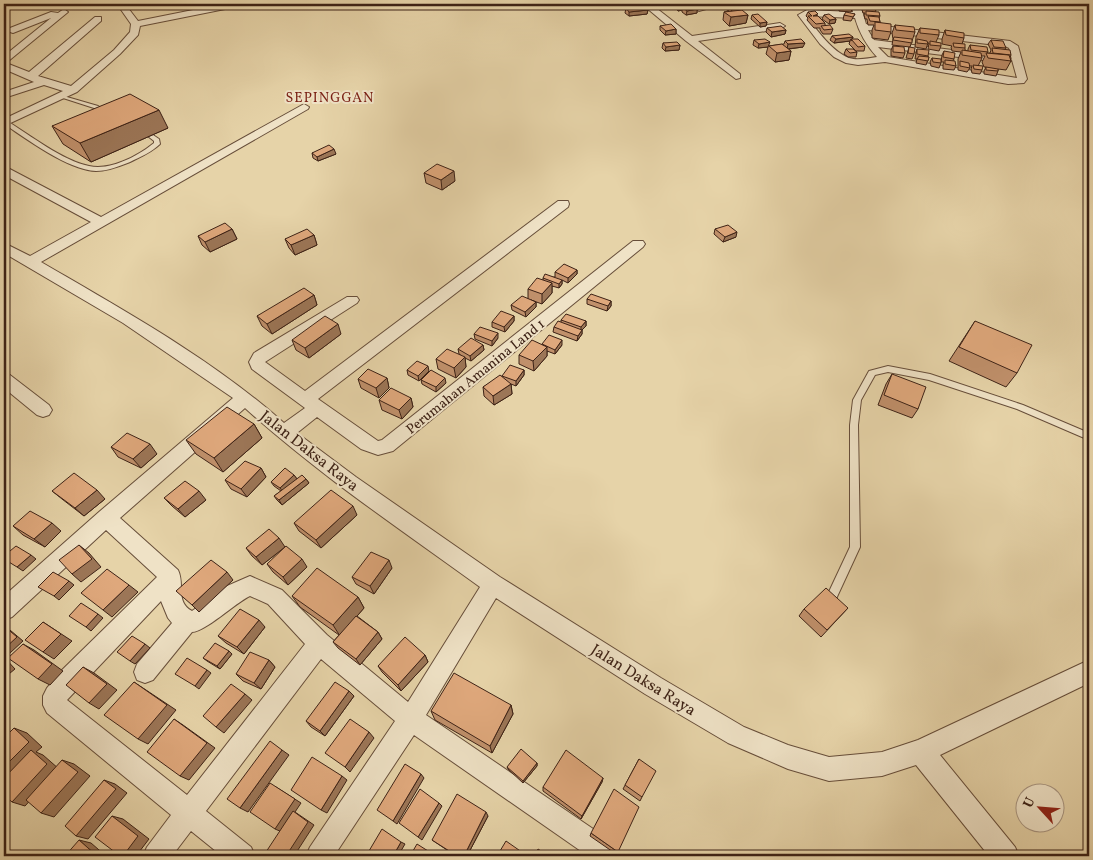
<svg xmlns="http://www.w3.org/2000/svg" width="1093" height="860" viewBox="0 0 1093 860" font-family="Vollkorn,serif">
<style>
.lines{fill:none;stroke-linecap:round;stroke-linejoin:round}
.lane-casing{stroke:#674e3a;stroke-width:2}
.street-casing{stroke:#674e3a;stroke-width:2}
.lane{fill:#efe2c6;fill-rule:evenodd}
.street{fill:#efe2c6;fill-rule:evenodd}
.wall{fill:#c0906b;stroke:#3d2216}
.shaded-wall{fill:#9c7657;stroke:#3d2216}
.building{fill:#dfa87c;stroke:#3d2216}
.labels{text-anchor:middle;stroke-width:4;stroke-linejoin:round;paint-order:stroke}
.far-quarter-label{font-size:14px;letter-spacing:1px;fill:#7a1f14;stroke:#efe2c6}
.street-label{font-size:14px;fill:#3d2216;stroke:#efe2c6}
.near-street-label{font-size:16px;fill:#3d2216;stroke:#efe2c6}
</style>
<rect width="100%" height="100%" fill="#e6d3a8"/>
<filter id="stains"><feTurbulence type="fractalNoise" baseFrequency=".004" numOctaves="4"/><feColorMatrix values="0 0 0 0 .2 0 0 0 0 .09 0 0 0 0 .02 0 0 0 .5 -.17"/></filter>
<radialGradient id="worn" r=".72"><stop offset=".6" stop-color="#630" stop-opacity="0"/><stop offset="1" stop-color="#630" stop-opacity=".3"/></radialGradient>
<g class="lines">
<defs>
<path id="lane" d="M60 95 98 106 110 113 105 114 94 108 60 97Z
M4 121H7C30 135 63 161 89 166 110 171 138 156 154 143V141L149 137V135H153L159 139 160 144C152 152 140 157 130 162 120 166 108 171 96 171 68 170 27 139 4 124Z
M888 366 930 374 1023 405 1089 433V440L1017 409 929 380 888 372 875 375 861 400 858 425 860 547 836 599 832 601 828 599 827 596 850 547V425L853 400 869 371Z"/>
<path id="street" d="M7 4H24C21 8 10 8 7 4Z
M117 4H125L138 21 223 4H239L235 7 140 26 138 35 120 54 77 92 4 126V119L63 91 44 85 4 98V92L34 82 4 69V56L51 18 13 33 10 32V28L51 12 58 13 64 9 68 12 6 63 29 72 95 17H101V21L38 76 71 86 114 50 130 32 131 24Z
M642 4H651L692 36 780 23 785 26 780 29 698 41 740 74V78L736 79 686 41Z
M690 4H700L706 9 699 11Z
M852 4H860L866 24 1010 41 1018 46 1027 79 1024 83 1008 84 885 62 858 65 846 63 834 57 820 44 798 15 807 10 853 12ZM807 16 855 18C859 32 866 45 877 57 868 58 858 61 849 58 833 52 816 30 807 16ZM868 30 1005 46 1009 48 1012 60 1007 57 874 40ZM878 47 1007 63 1012 60 1017 78 888 57Z
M304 104 309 107 308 109 41 262C125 311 212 359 284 423L305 408 252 369 249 362 254 353 347 297H357L359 300 357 303 265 362 305 391 558 201H568L569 204 568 207 318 399 378 441 382 440 633 241H643L645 244 643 247 393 451 378 455 361 449 317 417 297 433 356 477 500 577 661 678 744 727 788 745 829 757 882 752 918 740 1089 660V683L940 755 1015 847 1019 856H989L916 765 882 776 829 781 788 769 728 743 645 694 496 598 426 715 605 837 614 847 618 856H588L414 735 334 856H306L310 847 395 721 321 659 206 811 251 847 255 856H222L191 831 172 856H143L147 847 171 815 47 713 43 705V696L47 688 62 670 157 577 106 530 12 617 4 620V596L99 512 233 398 123 323 4 253V243L30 256 91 222 4 175V166L101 217ZM245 408C318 474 400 529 480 587L408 702 327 635 282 590 250 576 227 586 192 611C175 602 185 584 178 570L120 518ZM250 596 268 604 305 644 187 795 67 700 161 601 168 618 172 623 137 664 134 672 137 680 145 683 153 680 192 632C205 632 235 603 250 596Z
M4 373 10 375 49 405 52 410 49 415 43 417 37 415 4 388Z"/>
</defs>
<!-- lane casing -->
<use href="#lane" class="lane-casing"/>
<!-- street casing -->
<use href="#street" class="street-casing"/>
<!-- lane -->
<use href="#lane" class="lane"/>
<!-- street -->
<use href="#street" class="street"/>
</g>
<!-- wall -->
<path class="wall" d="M653 4H663V8L658 9 653 5Z
M675 4H687L688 5V7L697 9V13L686 15 682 12V10L678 11 675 7Z
M838 4H854L851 12 839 11V4Z
M859 4H877L878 6 875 12 880 16 879 18 880 22 891 32 888 40 872 38V30L874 25H868L867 20V19H865L864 15 865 13H863L862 10 864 5Z
M726 5 739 8V10L748 15 746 23 729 26 723 20 724 12 729 11 725 9Z
M626 8 648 10 647 14 629 16 625 13Z
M808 12 818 16 825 23V25L833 29 831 34H823L820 30V28H814L807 20 808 18 806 16Z
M855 14 851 21 843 20 844 15Z
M752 15 767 22 766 26 760 27 751 19Z
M824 15 836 19 835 23 829 24 822 19Z
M895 25 915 32 910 47 892 45 893 39 892 33Z
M660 26 676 29V34L665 35 660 30Z
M767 28 786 30 785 34 771 37 766 32Z
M920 28 939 35 936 42 941 46 939 51 928 49 929 43H928L926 49 915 47 916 37Z
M945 30 964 38 962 44 965 48V50L968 51V49L970 45 988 52 987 53H990L991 50 988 44 991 40 1006 48 1005 50 1011 55 1010 58 1011 61 1006 70 998 69V71L996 76 984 74V71L986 67H984L982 62 985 56H981L982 58 978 66 982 70 980 74 972 73 971 69 972 66H969L970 68 967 72 958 70V59L961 52 952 51 951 47 952 46 942 44V39Z
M832 36 853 37 852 39 865 46 864 51H856L849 44 850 41 834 43 830 40Z
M754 40 769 46 784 44 785 41 803 47 789 49 791 51 789 60 775 62 766 54 768 47 758 48 753 45Z
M663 43 680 45 679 50 665 51 662 48Z
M893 46 905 53 903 58 891 56V50Z
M909 47 914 54 912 59 906 58Z
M846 49 857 52 856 57H848L844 54Z
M917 49 928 56V57H929L926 65 916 63 917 59H915L916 53Z
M944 51 954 59 953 61 956 66 954 70 943 69V64L944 62H941L942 55Z
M932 58 941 63 939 68 931 66 930 62Z
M52 126 168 128 91 162 63 144Z
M312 153 336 154 318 161 313 158Z
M424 173 455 181 442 190 426 183Z
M232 229 237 239 210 252 202 245 198 236Z
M715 229 736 237 723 242 714 234Z
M314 235 317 245 295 255 289 248 285 239Z
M577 270V274L568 283 562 280V284L559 288 552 286V293L542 304 531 300 536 302V307L526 317 512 310 511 305 528 299V289L543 280V278L555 277V272Z
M314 295 317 305 272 334 262 326 257 316Z
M587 299 611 301V306L607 311 587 304Z
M514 316V321L505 332 492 327V322Z
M561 320 586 321V326L582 330V334L577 341 553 332 554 327 561 322Z
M975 321 1017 373 1006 387 949 361Z
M341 334 309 358 296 350 292 340Z
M474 334 498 338 492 346 475 339Z
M483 345 484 350 471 361 465 358 466 367 456 378 438 369 436 359 462 356 459 354 458 349Z
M542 345H562L555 354 547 351V356L534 371 519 364V355Z
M407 370 429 371 419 381 408 375Z
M524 370V375L516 386 511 384 512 394 494 405 484 396 483 387 502 376Z
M892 374 918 409 912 418 878 405 886 384Z
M387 378 389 388 379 398 361 388 358 379Z
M421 380 446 383 436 392 422 384Z
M411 398 413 407 402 419 382 410 379 400Z
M254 424 262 438 223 472 196 454 186 440Z
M111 447 157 454 141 468 118 457Z
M261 468 266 477 247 497 231 489 225 480Z
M294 475 297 479H306L309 483 282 505 277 500 274 496 281 491 274 486 271 482Z
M52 491 105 499 84 516 62 499Z
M164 498 206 500 185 517 172 506Z
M357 515 321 548 299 531 294 523Z
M13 526 61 531 45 547 23 535Z
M285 547 262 565 252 556 246 548Z
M267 564 307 567 288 585 273 572Z
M392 568 374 594 356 584 352 577Z
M292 596 358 597 364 608 357 616 378 632 382 639 360 665 338 648 333 642 339 635 300 607Z
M848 608 821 637 799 616 804 609Z
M265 627 244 654 226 643 218 636Z
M229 651 232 654 220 669 207 661 203 658Z
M425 655 428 662 401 691 382 672 378 666Z
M269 660 275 667 261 689 243 681 236 674Z
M349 691 354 696 325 736 311 727 306 721Z
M511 705 513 714 492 753 435 720 431 711Z
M639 759 642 797 640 801 623 789Z
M537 763V766L523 783 508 769 507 767Z
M603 778 602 782 581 819 543 791V787Z
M488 816 467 856H456L432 840Z
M591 833 618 852 616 854 590 836Z"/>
<!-- shaded-wall -->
<path class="shaded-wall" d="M618 4H636L617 6Z
M658 4H663V8L658 9Z
M688 5 687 10 683 8 682 10 678 11 679 6Z
M739 8 738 12 731 13 732 9Z
M697 9V13L686 15 687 11Z
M648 10 647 14 629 16V12Z
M748 15 746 23 729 26 731 17Z
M836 19 835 23 829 24 830 20Z
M767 22 766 26 760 27V23Z
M676 29V34L665 35 666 31Z
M786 30 785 34 771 37 772 32Z
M853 37 852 41 851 39 850 41 834 43 836 39Z
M770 42 768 47 758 48 759 44Z
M805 43 803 47 787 49 788 44Z
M680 45 679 50 665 51 666 47Z
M791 51 789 60 775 62 777 53Z
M159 110 168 128 91 162 80 143Z
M334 149 336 154 318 161 317 157Z
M454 171 455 181 442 190 441 180Z
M232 229 237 239 210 252 205 242Z
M737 232 736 237 723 242 725 237Z
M314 235 317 245 295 255 291 245Z
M577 270V274L568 283V278Z
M562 280V284L559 288V284Z
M552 283V293L542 304V294Z
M314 295 317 305 272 334 267 324Z
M611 301V306L607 311 608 306Z
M536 302V307L526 317 525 312Z
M514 316V321L505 332 504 327Z
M586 321V326L582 330V334L577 341 578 336 581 331V327Z
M338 324 341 334 309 358 305 348Z
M498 333V338L492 346V341Z
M562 340V345L555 354V350Z
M483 345 484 350 471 361 470 356Z
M547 347V356L534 371 533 361Z
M465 357 466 367 456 378 454 368Z
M428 366 429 371 419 381 418 376Z
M524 370V375L516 386V381Z
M387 378 389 388 379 398 376 388Z
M445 378 446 383 436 392V387Z
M511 384 512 394 494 405 493 396Z
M411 398 413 407 402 419 399 410Z
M254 424 262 438 223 472 214 458Z
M150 444 157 454 141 468 133 459Z
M261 468 266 477 247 497 241 489Z
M294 475 297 479 283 492 280 488Z
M306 479 309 483 282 505 279 500Z
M97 490 105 499 84 516 75 508Z
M199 491 206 500 185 517 178 509Z
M353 506 357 515 321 548 316 540Z
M52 523 61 531 45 547 34 539Z
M279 538 285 547 262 565 256 557Z
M79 545 89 553 101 567 81 582 72 574Z
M31 555 36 559 23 571 17 567Z
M302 559 307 567 288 585 283 577Z
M389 560 392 568 374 594 370 586Z
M227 572 233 580 199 612 192 605Z
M69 581 74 585 59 600 54 596Z
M129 585 138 592 112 617 103 610Z
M358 597 364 608 340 636 333 625Z
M98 614 103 618 91 631 86 627Z
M259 620 265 627 244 654 237 647Z
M43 622 72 641 54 659 43 652Z
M4 625 23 641 10 653 4 649Z
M378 632 382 639 360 665 356 659Z
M23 644 34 650 63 671 50 685 38 679Z
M145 644 150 648 135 664 130 661Z
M229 651 232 654 220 669 217 666Z
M425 655 428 662 401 691 398 685Z
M4 657 15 669 4 678Z
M269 660 275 667 261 689 254 683Z
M83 667 94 673 117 690 99 709 89 703Z
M207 670 211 673 199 689 195 686Z
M134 682 176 710 148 744 138 739Z
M349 691 354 696 325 736 320 731Z
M245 694 252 700 224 733 216 727Z
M511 705 513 714 492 753 490 746Z
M174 719 183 725 215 748 189 780 180 776Z
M14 728 27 733 42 747 36 752 43 755 59 769 25 806 12 802 4 785V767Z
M369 732 374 738 350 772 345 767Z
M282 750 289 755 248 812 240 808Z
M62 760 74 764 90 776 54 817 41 813Z
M537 763V766L523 783V781Z
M421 774 424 778 397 824 393 821Z
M342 776 347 780 327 813 321 810Z
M603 778 602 782 581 819 582 816Z
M104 780 115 784 127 793 88 839 76 836Z
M276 787 301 803 295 812 314 825 294 856H286L282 832 275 829Z
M439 803 442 806 422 840 418 837Z
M486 812 488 816 467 856H464Z
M112 816 123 819 149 839 136 856H123Z
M79 840 91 843 106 856H97Z
M401 842 405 844 398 856H393Z
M183 854 193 856H186Z"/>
<!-- building -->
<path class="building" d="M676 4H687L688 5 679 6Z
M733 4 739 8 732 9 726 5Z
M865 4H877L878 6H875L876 9H865L864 6H866Z
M644 6 648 10 629 12 626 8Z
M693 6 697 9 687 11 683 8Z
M742 10 748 15 731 17 724 12Z
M815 11 818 14 813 16H818L825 23 816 24 808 16H812L808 12Z
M866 11 879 12 880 16 866 15Z
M846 12 855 14 853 17 844 15Z
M758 14 767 22 760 23 752 15Z
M829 14 836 19 830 20 824 15Z
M868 16 879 17 880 22 870 21Z
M875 22 891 24V32L875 30Z
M671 24 676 29 666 31 660 26Z
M830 25 833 29 824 30 821 26Z
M895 25 914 27 915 32 896 30Z
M781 26 786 30 772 32 767 28Z
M920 28 939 30V35L920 33Z
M945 30 964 33V38L946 35Z
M849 34 853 37 836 39 832 36Z
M894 37 912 39V43L893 40Z
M765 39 770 42 759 44 754 40Z
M801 39 805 43 788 44 785 41Z
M851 39H858L865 46 858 47Z
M917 39 927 41 928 44 917 43Z
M991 40 1003 41 1006 48 994 47Z
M930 41 941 43V46L930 45Z
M677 42 680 45 666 47 663 43Z
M953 43 965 44V48L954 47Z
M782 44 791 51 777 53 769 46Z
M970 45 987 47 988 52 971 50Z
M893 46 904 47 905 53 893 52Z
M909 47 915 48 914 54 908 53Z
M992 48 1010 50 1011 55 993 53Z
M846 49H853L857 52 850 53Z
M917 49 929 50 928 56 917 54Z
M962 50 981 53 982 58 962 55Z
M944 51 955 53 954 59 943 57Z
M986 53 1009 55 1011 61 988 58Z
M919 56 929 57 928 61 917 59Z
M932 58 941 59V63L933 62Z
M945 60 955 61 956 66 945 64Z
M960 61 969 63 970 68 960 66Z
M973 65 983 66 982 70 974 69Z
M986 67 998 69V71L986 70Z
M130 94 159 110 80 143 52 126Z
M329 145 334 149 317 157 312 153Z
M437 164 454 171 441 180 424 173Z
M225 223 232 229 205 242 198 236Z
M728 225 737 232 725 237 715 229Z
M307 229 314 235 291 245 285 239Z
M564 264 577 270 568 278 555 272Z
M545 274 562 280 559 284 543 278Z
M537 278 552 283 542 294 528 289Z
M304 288 314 295 267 324 257 316Z
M591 294 611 301 608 306 587 299Z
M522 296 536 302 525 312 511 305Z
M501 311 514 316 504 327 492 322Z
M566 314 586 321 581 327 561 320Z
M325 316 338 324 305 348 292 340Z
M558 321 582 330 578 336 554 327Z
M975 321 1032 345 1017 373 959 347Z
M480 327 498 333 492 341 474 334Z
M549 335 562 340 555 350 542 344Z
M471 338 483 345 470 356 458 349Z
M532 340 547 347 533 361 519 355Z
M447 349 465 357 454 368 436 359Z
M417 361 428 366 418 376 407 370Z
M510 365 524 370 516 381 502 376Z
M368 369 387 378 376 388 358 379Z
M431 370 445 378 436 387 421 380Z
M892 374 926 387 918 409 884 395Z
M500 375 511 384 493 396 483 387Z
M391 388 411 398 399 410 379 400Z
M227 407 254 424 214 458 186 440Z
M127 433 150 444 133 459 111 447Z
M245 461 261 468 241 489 225 480Z
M285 468 294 475 280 488 271 482Z
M74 473 97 490 75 508 52 491Z
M302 475 306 479 279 500 274 496Z
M185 481 199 491 178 509 164 498Z
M331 490 353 506 316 540 294 523Z
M30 511 52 523 34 539 13 526Z
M269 529 279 538 256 557 246 548Z
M79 545 92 559 72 574 59 560Z
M16 546 31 555 17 567 4 559V556Z
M286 546 302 559 283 577 267 564Z
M371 552 389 560 370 586 352 577Z
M211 560 227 572 192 605 176 591Z
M317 568 358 597 333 625 292 596Z
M107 569 129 585 103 610 81 593Z
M53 572 69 581 54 596 38 587Z
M826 588 848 608 827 630 804 609Z
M81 603 98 614 86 627 69 616Z
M240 609 259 620 237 647 218 636Z
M356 616 378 632 356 659 333 642Z
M43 622 61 634 43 652 25 640Z
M4 626 17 637 4 649Z
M132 636 145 644 130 661 117 652Z
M405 637 425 655 398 685 378 666Z
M215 643 229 651 217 666 203 658Z
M23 644 52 664 38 679 8 658Z
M250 652 269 660 254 683 236 674Z
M187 658 207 670 195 686 175 674Z
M83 667 107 684 89 703 66 685Z
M454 673 511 705 490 746 431 711Z
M134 682 167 705 138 739 104 715Z
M335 682 349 691 320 731 306 721Z
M231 684 245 694 216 727 203 716Z
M174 719 207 743 180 776 147 752Z
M350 719 369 732 345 767 325 753Z
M14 728 29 742 4 767V738Z
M270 741 282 750 240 808 227 799Z
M521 749 537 763 523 781 507 767Z
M31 750 47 764 12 802 4 795V778Z
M566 750 603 778 582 816 543 787Z
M312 757 342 776 321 810 291 790Z
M639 759 656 771 642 797 625 785Z
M62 760 78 772 41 813 26 800Z
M405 764 421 774 393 821 377 810Z
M104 780 116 789 76 836 65 826Z
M270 783 295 799 275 829 250 812Z
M420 789 439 803 418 837 399 823Z
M614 789 639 807 618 852 591 833Z
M457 794 486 812 464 856H457L432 840Z
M293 811 308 822 286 856H266L264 855Z
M112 816 138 836 123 856H120L95 837Z
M382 829 401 842 393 856H366Z
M79 840 97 856H65Z
M506 841 526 855 525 856H497Z
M417 844 436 856H410Z
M538 849 549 856H534Z
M183 854 186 856H181Z"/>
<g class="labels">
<!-- far-quarter labels -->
<g class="far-quarter-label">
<text x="330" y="102">SEPINGGAN</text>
</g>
<!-- street labels -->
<g class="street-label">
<text transform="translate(475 376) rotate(-39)" y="5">Perumahan Amanina Land 1</text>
</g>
<!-- near-street labels -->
<g class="near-street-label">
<text transform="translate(310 450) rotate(38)" y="6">Jalan Daksa Raya</text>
<text transform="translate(644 679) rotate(32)" y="6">Jalan Daksa Raya</text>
</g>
</g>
<!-- margin -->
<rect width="1093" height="860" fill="none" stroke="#e6d3a8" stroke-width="20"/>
<rect x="5" y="5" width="1083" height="850" fill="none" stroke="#3d2216" stroke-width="2.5"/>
<rect x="10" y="10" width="1073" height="840" fill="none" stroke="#3d2216"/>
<!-- north arrow -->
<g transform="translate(1040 808) rotate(296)"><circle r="24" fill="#efe2c6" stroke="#a89580"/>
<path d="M0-4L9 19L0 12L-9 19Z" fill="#8f2418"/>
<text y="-8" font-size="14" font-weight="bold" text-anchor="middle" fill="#3d2216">U</text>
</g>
<rect width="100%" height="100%" filter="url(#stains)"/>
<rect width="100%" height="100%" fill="url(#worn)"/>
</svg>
